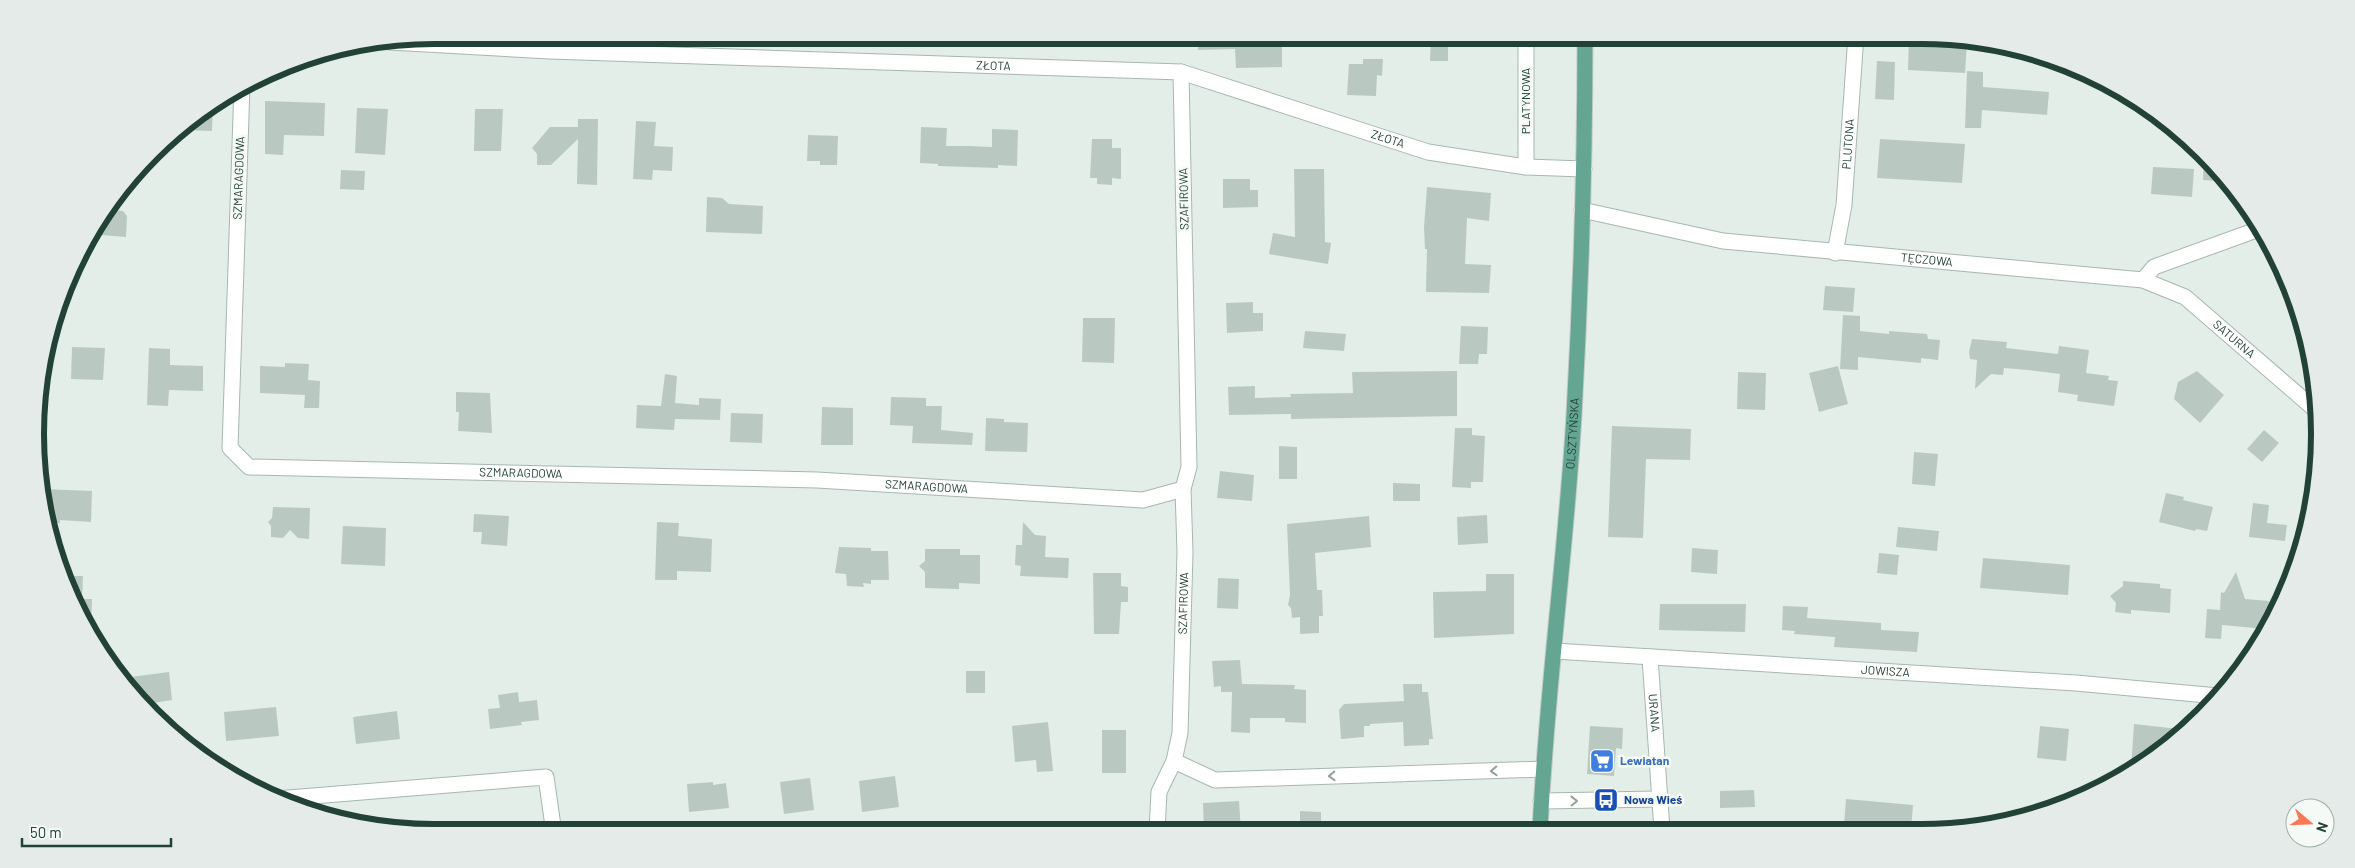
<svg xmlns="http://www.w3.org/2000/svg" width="2355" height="868" viewBox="0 0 2355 868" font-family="Barlow,sans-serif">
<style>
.building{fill:#b9c9c2}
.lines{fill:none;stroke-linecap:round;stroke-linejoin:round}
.minor-casing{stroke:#a6b7b0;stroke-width:17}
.major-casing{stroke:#c1cac7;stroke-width:17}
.minor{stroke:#fff;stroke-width:15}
.major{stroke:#65a693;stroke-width:15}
.oneway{stroke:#90a09b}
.labels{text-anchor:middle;stroke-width:5;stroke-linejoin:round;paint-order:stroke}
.street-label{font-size:12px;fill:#224137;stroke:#f5faf7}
.shop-label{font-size:12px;font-weight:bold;fill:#366cbe;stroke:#f5faf7;text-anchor:start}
.transit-label{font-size:12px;font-weight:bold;fill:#164399;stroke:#f5faf7;text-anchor:start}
.rim{fill:none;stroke:#224137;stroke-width:6}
</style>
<rect width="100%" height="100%" fill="#e4eee9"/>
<!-- building -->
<path class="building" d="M1198 35H1282V67L1236 68 1235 49 1198 50Z
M1431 35H1448V61H1430Z
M1909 35 1967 41 1965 73 1908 70Z
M1363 59H1383L1382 76 1377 75 1376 96 1347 95 1349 64H1363Z
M1877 61 1895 62 1894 100 1875 99Z
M1967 71 1983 72V87L2049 92 2047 115 1982 110 1981 128H1965Z
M265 101 325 103 324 136 284 135 283 155 265 154Z
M213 104 212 131 177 130 198 115Z
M357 108 388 109 385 155 355 153Z
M475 109H503L501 151H474Z
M578 119H598L597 185 577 184 578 139 551 165H537V154L532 148 550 127H578Z
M636 121 656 122 654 146 673 147 672 171 653 170 652 180 633 179Z
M921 127 947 128 946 146H969L992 147V129L1018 130 1017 166 998 165V168L938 166V164L920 163Z
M808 135 838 136 837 165H820V161H807Z
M1092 139H1112V148H1121V179L1112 178V185L1097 184V178H1090Z
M1880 139 1965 144 1962 183 1877 178Z
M2204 155 2221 171 2229 182 2203 180Z
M2153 167 2194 169 2192 197 2151 194Z
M1294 169H1324L1325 242 1331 243 1328 264 1269 254 1273 233 1295 237Z
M341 170 365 171 364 190 340 189Z
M1223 179H1250V190H1258V207L1223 208Z
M1427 187 1491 193 1489 221 1467 218 1465 264 1491 265 1489 293 1426 292 1427 249H1425L1424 227Z
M707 197 722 198 729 204 763 206 762 234 706 232Z
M108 210 123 211 127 216 126 237 89 234Z
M1825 286 1855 288 1853 312 1823 310Z
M1253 302V313H1263V331L1227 333 1226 303Z
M1843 315 1860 316V331L1889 334V331L1927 334 1928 339 1940 340 1938 360 1921 358V363L1858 357V370L1840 369Z
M1083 318H1115L1114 363 1082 362Z
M1461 326 1488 327 1487 354H1479L1478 364H1459Z
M1305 331 1346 334 1344 351 1303 348Z
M1972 339 2007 342 2006 348 2058 354 2059 346 2089 350 2086 373 2109 376 2108 380 2118 381 2114 406 2077 401 2078 395 2058 392 2060 374 2028 370 2004 368 2003 375 1991 374 1975 389 1977 360 1970 359 1969 352Z
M72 347 105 348 103 380 71 379Z
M149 348 170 349V365L203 366V391L169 390 168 406 147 405Z
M285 363 309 364 308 380 320 381 319 408H304L305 395 260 393V366L285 367Z
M1838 366 1848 404 1819 412 1809 373Z
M1457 371V416L1291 419V414L1229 415 1228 387 1255 386V398L1291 397 1290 394 1353 393 1352 372Z
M2197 371 2224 395 2200 423 2174 399 2178 382Z
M1738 372 1766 373 1765 410 1737 409Z
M665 374 677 376 675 403 699 405V398L721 399 720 420 675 419 674 430 636 428 637 405 661 406Z
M456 392 490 393 492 433 458 431 459 412H456Z
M891 397 926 398V406H942L941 430 973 433 972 445 912 443 913 426 890 425Z
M822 407 853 408V445H821Z
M731 413 763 414 762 443 730 442Z
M986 418 1004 419V422L1028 423 1027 452 985 451Z
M1612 426 1691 429 1690 460 1646 459 1643 538 1608 537Z
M1455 428H1472V435L1485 436 1483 482H1471V488L1452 487Z
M2264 430 2279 443 2262 462 2247 449Z
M1279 446 1297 447V479H1279Z
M1914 452 1938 454 1935 486 1912 484Z
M1220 471 1254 475 1252 501 1217 498Z
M1393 483 1420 484V501H1393Z
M42 489 92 491 91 522 60 520V523H46L43 512Z
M2166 493 2184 497 2183 500 2213 507 2207 531 2196 529 2195 531 2159 522Z
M2253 503 2269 505 2267 523 2287 525 2285 541 2249 537Z
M273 507 310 508 309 539 298 538 290 530 283 538 271 537V526L268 522 272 518Z
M474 514 509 516 507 546 481 544 482 532H473Z
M1487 515 1488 543 1458 545 1457 517Z
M1369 516 1371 547 1315 553 1317 590H1322L1323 616H1319V633L1300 634V617L1292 618 1291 608 1288 605 1290 595 1287 524Z
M657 522 679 523 678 536 712 539 711 572 677 571V580H655Z
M1023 522 1035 535 1046 536 1045 557 1069 558 1068 578 1020 576 1021 566 1015 565 1016 545H1022Z
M343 526 386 528 385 566 341 564Z
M1898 527 1939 531 1937 551 1896 547Z
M839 547 871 548V551H888L889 580H871V584L863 583 864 587 847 586 846 574 835 573Z
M1692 548 1718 550 1717 574 1691 572Z
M925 549H960V555H980V584L959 583V589L925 588V572L919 566 925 561Z
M1879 553 1899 555 1897 575 1877 573Z
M1983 558 2070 565 2068 595 1980 588Z
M2236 572 2245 599 2269 601 2265 629 2222 625 2221 639 2205 638 2207 609 2220 610 2221 592 2224 593Z
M1093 573H1121V586L1128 587V602H1121L1119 634H1094Z
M1486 574H1514V634L1434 638 1433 592 1486 591Z
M62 576H83L82 599H92L91 635 65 586Z
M1218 578 1239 579 1238 609 1217 608Z
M2123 581 2160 584V588L2171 589 2170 613 2131 610V614L2115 612 2116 603 2110 596 2123 586Z
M1660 604H1746L1745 632 1659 630Z
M1783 606 1808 607 1807 618 1881 623V630L1919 632 1917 652 1834 647 1835 637 1794 634 1795 631 1782 630Z
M1240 660 1242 684 1295 685 1294 689 1306 690V723L1285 722V718H1250V733L1231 732 1232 692H1221V686L1214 687 1212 661Z
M966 671H985V693H966Z
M169 672 172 700 147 704 123 678Z
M1403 684H1422V692H1428L1433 739H1429V745L1404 746 1403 722 1370 724V726H1364V737L1341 739 1339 710 1344 704 1404 701Z
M518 692 519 702 537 700 539 720 521 722 522 725 490 729 488 709 500 708 498 695Z
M276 707 279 736 226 741 224 712Z
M397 711 400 739 356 744 353 717Z
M1048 722 1053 771 1037 772 1036 760 1015 762 1012 726Z
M2134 724 2188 730 2131 769Z
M1590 726 1623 728 1622 749 1616 748 1614 776 1587 774Z
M2040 726 2069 729 2066 761 2037 758Z
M1102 730H1126V773H1102Z
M895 776 899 807 862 812 859 781Z
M810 778 814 810 784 814 780 782Z
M713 782V785L726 783 729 808 689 812 687 784Z
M1754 790 1755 807 1720 808V791Z
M1846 799 1913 805 1911 830 1844 825Z
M1239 801 1241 831H1204L1203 803Z
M1300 811 1321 812V831H1300Z"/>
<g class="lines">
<defs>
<g id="minor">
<path d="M1526 35V167"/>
<path id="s1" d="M390 42 550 51 1181 72 1428 152 1526 167 1584 169"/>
<path id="s2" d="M242 85 230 448 249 467 817 480 1143 500 1183 489"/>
<path id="s3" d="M1582 210 1723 241 2143 280 2185 297 2318 412"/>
<path id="s4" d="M1835 253 1844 205 1856 35"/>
<path d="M2143 280 2154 267 2262 228"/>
<path id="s5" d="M1554 651 2076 683 2218 696"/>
<path id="s6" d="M1650 657 1662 830"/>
<path d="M1174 761 1215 780 1543 769"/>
<path d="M276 799 546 777 554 833"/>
<path d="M1541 801 1659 799"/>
<path id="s7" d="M1157 831 1159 792 1174 761 1180 733 1185 552 1183 489 1189 467 1181 72"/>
</g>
<g id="major">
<path id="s8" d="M1540 831C1546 692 1566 554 1574 415 1581 289 1585 162 1585 35"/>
</g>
</defs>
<!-- minor casing -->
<use href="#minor" class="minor-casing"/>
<!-- major casing -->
<use href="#major" class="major-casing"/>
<!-- minor -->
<use href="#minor" class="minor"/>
<!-- major -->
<use href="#major" class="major"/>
</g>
<!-- one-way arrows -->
<defs><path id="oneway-chevron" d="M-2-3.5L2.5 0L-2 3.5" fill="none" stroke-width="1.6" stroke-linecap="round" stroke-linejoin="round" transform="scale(1.25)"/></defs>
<g class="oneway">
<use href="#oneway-chevron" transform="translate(1494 771) rotate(178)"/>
<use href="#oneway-chevron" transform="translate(1332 776) rotate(178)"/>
<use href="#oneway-chevron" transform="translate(1574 801) rotate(-1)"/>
</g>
<!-- icons -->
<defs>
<symbol id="supermarket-square" viewBox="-11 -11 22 22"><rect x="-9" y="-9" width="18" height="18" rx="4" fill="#3f7fe0" stroke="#f5faf7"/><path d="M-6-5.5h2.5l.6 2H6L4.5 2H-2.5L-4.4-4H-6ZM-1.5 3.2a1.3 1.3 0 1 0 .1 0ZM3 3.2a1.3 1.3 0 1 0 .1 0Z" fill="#fff"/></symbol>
<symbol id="bus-square" viewBox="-11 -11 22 22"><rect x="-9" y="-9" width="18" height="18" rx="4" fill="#1a4fb4" stroke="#f5faf7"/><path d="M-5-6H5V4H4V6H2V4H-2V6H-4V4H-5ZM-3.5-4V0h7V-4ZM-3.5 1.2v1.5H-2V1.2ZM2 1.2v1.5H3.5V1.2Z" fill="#fff"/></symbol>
</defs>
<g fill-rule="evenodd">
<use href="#supermarket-square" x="1588" y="747" width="28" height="28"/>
<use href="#bus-square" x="1592" y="786" width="28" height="28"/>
</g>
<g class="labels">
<!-- street labels -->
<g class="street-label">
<text dy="4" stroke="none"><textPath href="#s1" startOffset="604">ZŁOTA</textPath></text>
<text transform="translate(1526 101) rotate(-90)" y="4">PLATYNOWA</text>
<text dy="4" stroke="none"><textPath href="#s1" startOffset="1009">ZŁOTA</textPath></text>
<text dy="4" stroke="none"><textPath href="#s4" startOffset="110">PLUTONA</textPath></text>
<text transform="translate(239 178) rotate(-88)" y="4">SZMARAGDOWA</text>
<text transform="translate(1184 199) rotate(-91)" y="4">SZAFIROWA</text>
<text dy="4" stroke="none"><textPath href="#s3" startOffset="349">TĘCZOWA</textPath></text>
<text dy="4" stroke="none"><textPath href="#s3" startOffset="676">SATURNA</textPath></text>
<text dy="4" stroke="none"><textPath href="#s8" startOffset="399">OLSZTYŃSKA</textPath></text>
<text dy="4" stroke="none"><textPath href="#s2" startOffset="662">SZMARAGDOWA</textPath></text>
<text dy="4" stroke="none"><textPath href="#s2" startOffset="1068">SZMARAGDOWA</textPath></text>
<text dy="4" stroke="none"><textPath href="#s7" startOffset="232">SZAFIROWA</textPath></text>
<text dy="4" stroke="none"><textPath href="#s5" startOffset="332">JOWISZA</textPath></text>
<text dy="4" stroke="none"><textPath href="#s6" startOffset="56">URANA</textPath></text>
</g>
<!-- shop labels -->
<g class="shop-label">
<text x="1620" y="765">Lewiatan</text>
</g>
<!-- transit labels -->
<g class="transit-label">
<text x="1624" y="804">Nowa Wieś</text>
</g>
</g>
<!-- crop -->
<path d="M0 0H2355V868H0ZM434 44H1921A390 390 0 0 1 2311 434V434A390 390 0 0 1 1921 824H434A390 390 0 0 1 44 434V434A390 390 0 0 1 434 44Z" fill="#e4ebe8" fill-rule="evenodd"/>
<path class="rim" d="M434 44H1921A390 390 0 0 1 2311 434V434A390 390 0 0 1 1921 824H434A390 390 0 0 1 44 434V434A390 390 0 0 1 434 44Z"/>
<!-- north arrow -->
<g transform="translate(2310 823) rotate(109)"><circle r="24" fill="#f5faf7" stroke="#a1b0aa"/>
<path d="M0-4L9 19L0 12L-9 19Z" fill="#fa7856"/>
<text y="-8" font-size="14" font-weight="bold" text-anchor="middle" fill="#224137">N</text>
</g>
<!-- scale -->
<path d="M22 838v8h149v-8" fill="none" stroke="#224137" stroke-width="2.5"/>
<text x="30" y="838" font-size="15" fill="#224137" stroke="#f5faf7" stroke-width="4" paint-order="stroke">50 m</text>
</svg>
